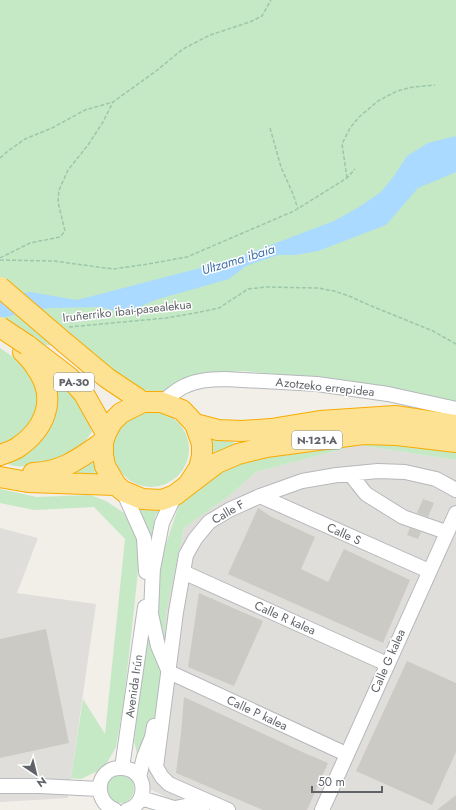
<svg xmlns="http://www.w3.org/2000/svg" width="456" height="810" viewBox="0 0 456 810" font-family="Jost,sans-serif">
<style>
.industrial{fill:#e0deda}
.green{fill:#c5e8c5}
.water{fill:#aadaff}
.building{fill:#cccac5}
.lines{fill:none;stroke-linecap:round;stroke-linejoin:round}
.minor-casing{stroke:#b5b8bc;stroke-width:16}
.highway-casing{stroke:#f9ab00;stroke-width:22}
.path{stroke:#9cc7a9;stroke-width:1.5;stroke-dasharray:4 2;stroke-linecap:butt}
.minor{stroke:#fff;stroke-width:14}
.highway{stroke:#fde293;stroke-width:20}
.highway-bridge-casing{stroke:#f9ab00;stroke-width:22;stroke-linecap:butt}
.highway-bridge{stroke:#fde293;stroke-width:20}
.labels{text-anchor:middle;stroke-width:3;stroke-linejoin:round;paint-order:stroke}
.shield{fill:#fff;stroke:#8f9295;stroke-width:1}
.shield-label{font-size:11px;font-weight:bold;fill:#5f6368}
.street-label{font-size:12px;fill:#5f6368;stroke:#fff}
.water-label{font-size:13px;font-style:italic;fill:#4174aa;stroke:#fff}
</style>
<rect width="100%" height="100%" fill="#f1efe8"/>
<!-- industrial -->
<path class="industrial" d="M358 445 456 460V810H195L149 789 146 701 184 528 230 495 256 472Z
M0 528 38 538 17 593 96 604 68 798 0 802Z"/>
<!-- green -->
<path class="green" d="M0 0H456V408L307 377 244 371 206 374 160 395 143 389 122 378 87 350 0 339V260L5 257 0 258Z
M0 348 26 366 38 386V405L33 421 21 435 0 446Z
M41 365 65 384 87 416 92 432 86 440 68 458 35 467 14 466 0 461 37 441Z
M113 449a38 38 0 1 1 76 0a38 38 0 1 1-76 0Z
M210 437 236 443 248 444 211 457Z
M361 441 456 447V460L358 445 256 472 230 495 184 528 166 612 164 660 153 732 141 769 134 741 151 610 160 562 179 505 199 487 240 458Z
M93 457 96 474 62 476Z
M0 489 37 497 90 495 106 501 124 513 138 540 139 559 136 590 124 700 116 747 104 768 81 779 71 778 83 699 105 734 125 539 94 507 34 510 0 503Z
M161 508 155 517 151 541 140 509 149 510Z
M106 789a14 14 0 1 1 28 0a14 14 0 1 1-28 0Z"/>
<!-- water -->
<path class="water" d="M456 136V172L418 188 386 225 318 251 295 255H278L246 266 229 279 155 300 125 314 101 307 48 308 0 318V296L30 292 77 300 231 260 334 221 359 207 381 192 394 176 407 156 428 143Z"/>
<!-- building -->
<path class="building" d="M423 499 434 503 428 517 417 513Z
M258 508 270 516 315 537 301 569 328 582 344 549 410 580 383 643 228 574Z
M410 528 421 532 418 539 407 535Z
M199 593 263 621 234 686 188 667Z
M46 629 69 743 0 758V639Z
M407 661 456 683V752L432 805 356 771Z
M184 697 300 751 328 763 307 810H263L176 773 181 734Z
M456 795V810H437Z"/>
<g class="lines">
<defs>
<path id="minor" d="M161 402C169 397 176 390 185 386 197 380 211 379 225 379L317 384 388 394 456 409
M350 474 366 494 403 517 446 532
M123 491 144 538 146 572
M260 496 429 571
M153 566 151 614 158 646 169 672 346 754
M183 572 387 664
M152 574 162 523 175 495
M122 768 145 607
M139 777 144 757 152 737 154 726
M0 786H40L99 789
M141 798 180 810
M175 808 190 805 202 810
M115 810C92 801 96 767 121 768 147 768 150 803 127 810
M228 810 169 784 162 777 156 767 176 612 186 555 195 539 209 522 229 510 260 496 302 481 337 475 378 471 405 472 436 479 456 490
M322 810 456 513"/>
<path id="highway" d="M65 343 107 378 143 402
M27 345 70 378 84 394 106 433
M195 424 218 430 242 431 271 429 320 421 395 416 456 425
M0 455C6 453 12 451 17 448 44 430 57 401 39 372 34 364 30 358 23 352
M33 473C63 472 80 458 103 442
M0 477 28 482 116 485
M188 485 199 468 202 456V444L195 424 182 410 161 402H143L121 413 112 422 106 433 103 442V455L105 466 116 485 123 491 142 499 162 500 175 495 188 485 217 463 238 454 266 447 363 434 397 435 456 442"/>
</defs>
<!-- minor casing -->
<use href="#minor" class="minor-casing"/>
<!-- highway casing -->
<use href="#highway" class="highway-casing"/>
<!-- path -->
<path class="path" d="M270 128 281 167 293 194 298 209
M0 158 8 151 25 139 52 128 85 110 113 102
M347 178 342 144 350 128 359 117 378 101 397 91 413 87 435 85
M0 258 30 243 60 237 65 231 58 202 59 190 68 170 88 145 103 122 113 102 156 71 183 49 210 35 250 22 262 16 271 0
M0 260 54 261 113 269 148 264 187 257 294 211 347 178 355 169
M69 327 166 318 195 313 219 308 248 289 267 287 318 288 334 291 349 296 369 305 433 331 456 344"/>
<!-- minor -->
<use href="#minor" class="minor"/>
<!-- highway -->
<use href="#highway" class="highway"/>
<defs>
<path id="highway-bridge" d="M0 287 65 343
M0 327 27 345"/>
</defs>
<!-- highway-bridge casing -->
<use href="#highway-bridge" class="highway-bridge-casing"/>
<!-- highway-bridge -->
<use href="#highway-bridge" class="highway-bridge"/>
</g>
<g class="labels">
<!-- shield labels -->
<g class="shield">
<rect x="54" y="373" width="40" height="18" rx="3"/>
<rect x="292" y="431" width="50" height="18" rx="3"/>
</g>
<g class="shield-label">
<text x="74" y="386">PA-30</text>
<text x="317" y="444">N-121-A</text>
</g>
<!-- street labels -->
<g class="street-label">
<text transform="translate(127 311) rotate(-6)" y="4">Iruñerriko ibai-pasealekua</text>
<text transform="translate(325 387) rotate(6)" y="4">Azotzeko errepidea</text>
<text transform="translate(228 512) rotate(-30)" y="4">Calle F</text>
<text transform="translate(344 534) rotate(24)" y="4">Calle S</text>
<text transform="translate(285 618) rotate(24)" y="4">Calle R kalea</text>
<text transform="translate(388 661) rotate(-66)" y="4">Calle G kalea</text>
<text transform="translate(134 686) rotate(-82)" y="4">Avenida Irún</text>
<text transform="translate(257 713) rotate(25)" y="4">Calle P kalea</text>
</g>
<!-- water labels -->
<g class="water-label">
<text transform="translate(238 259) rotate(-17)" y="5">Ultzama ibaia</text>
</g>
</g>
<!-- north arrow -->
<g transform="translate(36 774) rotate(145)" stroke="#ffffff" stroke-width="3" paint-order="stroke">
<path d="M0-3L7 15L0 10L-7 15Z" fill="#5f6368"/>
<text y="-6" font-size="11" font-weight="bold" text-anchor="middle" fill="#5f6368">N</text>
</g>
<!-- scale -->
<path d="M312 786v6h70v-6" fill="none" stroke="#5f6368" stroke-width="2"/>
<text x="318" y="786" font-size="12" fill="#5f6368" stroke="#ffffff" stroke-width="3" paint-order="stroke">50 m</text>
</svg>
